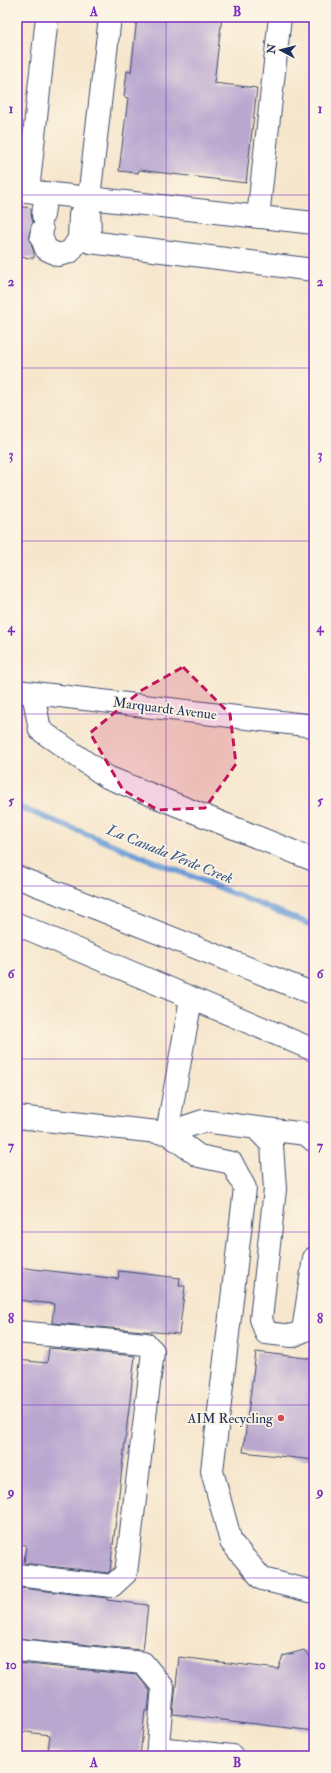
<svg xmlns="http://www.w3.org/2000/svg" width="331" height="1773" viewBox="0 0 331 1773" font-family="'IM FELL Double Pica',serif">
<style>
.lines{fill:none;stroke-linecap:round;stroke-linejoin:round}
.stream{stroke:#6c9cd6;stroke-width:6}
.building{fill:#b9a7d0}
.minor-casing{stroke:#3c4a6e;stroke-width:24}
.minor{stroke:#fff;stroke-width:22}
.marked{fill:#c2185b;fill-opacity:0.2;stroke:#c2185b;stroke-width:3;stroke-dasharray:8 5;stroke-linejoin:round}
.grid{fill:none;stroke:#7b2cbf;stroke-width:1;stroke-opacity:0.55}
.poi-dot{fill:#d1495b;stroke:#fcf5e5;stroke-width:1.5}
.labels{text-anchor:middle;stroke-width:3.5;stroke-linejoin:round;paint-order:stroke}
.street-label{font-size:14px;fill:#1b2f5e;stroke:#fcf5e5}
.poi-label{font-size:14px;fill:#1b2f5e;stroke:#fcf5e5;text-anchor:end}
.water-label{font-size:15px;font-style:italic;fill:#375588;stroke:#fcf5e5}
.neatline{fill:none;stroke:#7b2cbf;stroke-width:1.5}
.grid-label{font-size:13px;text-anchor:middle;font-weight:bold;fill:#7b2cbf}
</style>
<rect width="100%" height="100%" fill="#fcf5e5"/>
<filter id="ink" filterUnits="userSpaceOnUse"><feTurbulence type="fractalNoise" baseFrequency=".025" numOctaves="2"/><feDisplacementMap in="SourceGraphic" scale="8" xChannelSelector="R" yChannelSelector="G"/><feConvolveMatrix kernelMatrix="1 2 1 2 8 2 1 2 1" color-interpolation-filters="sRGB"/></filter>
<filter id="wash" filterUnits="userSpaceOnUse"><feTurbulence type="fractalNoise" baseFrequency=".012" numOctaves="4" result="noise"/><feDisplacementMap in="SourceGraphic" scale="16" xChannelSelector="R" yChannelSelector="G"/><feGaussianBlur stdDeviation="0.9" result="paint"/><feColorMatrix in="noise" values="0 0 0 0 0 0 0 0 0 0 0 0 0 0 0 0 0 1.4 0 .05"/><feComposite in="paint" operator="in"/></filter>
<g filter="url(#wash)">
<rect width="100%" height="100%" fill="#f6e6cc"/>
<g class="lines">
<!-- stream -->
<path class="stream" d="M17 806 314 926"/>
</g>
<g id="blocks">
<!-- building -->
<path class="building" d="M137 17H222L214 83 257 88 246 183 139 170 138 173 119 171 128 98 124 97 127 71 131 72Z
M17 206 31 208V214L33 222 29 234 34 254V258L17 257Z
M17 1267 118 1279 119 1271 180 1278 179 1286H185L179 1334 52 1323 54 1304 17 1300Z
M49 1348 135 1356 110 1571 108 1573 24 1563 26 1545 17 1544V1360L47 1363Z
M256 1352 314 1359V1460L243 1452Z
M21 1588 107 1598V1600L148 1605 143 1650 17 1638V1605H19Z
M304 1650 314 1661V1731L173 1714 179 1657 278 1669 283 1656Z
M17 1663 137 1675 150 1691 148 1711H145L140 1756H86L48 1751 50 1735 17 1731Z"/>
</g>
</g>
<g filter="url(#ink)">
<use href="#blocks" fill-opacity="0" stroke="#3c4a6e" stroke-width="1"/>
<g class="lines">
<defs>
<path id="minor" d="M110 17 89 198 90 242 314 270
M17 190 314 223
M28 191 47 17
M43 215 46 193
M258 217 280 17
M42 230 41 236 46 249 58 255 70 252 79 239 80 215
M17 691 314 726
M33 693 40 730 107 777 314 860
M17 877 314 994
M17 924 314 1050
M17 1117 167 1133 191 999
M256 1128 272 1145 275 1189 261 1319 266 1333 292 1336 303 1331 314 1258
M167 1133 199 1156 232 1163 245 1188 212 1471 231 1542 262 1579 314 1592
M167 1133 203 1121 306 1134 314 1141
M17 1332 146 1344 153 1351 126 1573 112 1586 17 1575
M17 1650 143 1663 163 1687 157 1756
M158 1748 232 1756"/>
</defs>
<!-- minor casing -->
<use href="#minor" class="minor-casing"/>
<!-- minor -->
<use href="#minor" class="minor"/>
</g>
</g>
<!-- marked area -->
<path class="marked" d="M183 667 230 714 236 764 205 808 158 810 123 790 90 733 142 690Z"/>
<!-- grid -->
<path class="grid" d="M166 17V1756M17 195H314M17 368H314M17 541H314M17 714H314M17 886H314M17 1059H314M17 1232H314M17 1405H314M17 1578H314"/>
<!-- markers -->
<circle class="poi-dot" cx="281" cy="1418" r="4"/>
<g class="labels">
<!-- street labels -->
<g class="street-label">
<text transform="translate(165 708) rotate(7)" y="5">Marquardt Avenue</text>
</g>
<!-- poi labels -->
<g class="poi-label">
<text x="273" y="1423">AIM Recycling</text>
</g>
<!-- water labels -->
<g class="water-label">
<text transform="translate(170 854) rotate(22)" y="5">La Canada Verde Creek</text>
</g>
</g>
<!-- margin -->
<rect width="331" height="1773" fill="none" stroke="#fcf5e5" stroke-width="44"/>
<!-- north arrow -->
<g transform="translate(281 50) rotate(277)" stroke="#fcf5e5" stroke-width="3" paint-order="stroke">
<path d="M0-3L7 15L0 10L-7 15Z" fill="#1b2f5e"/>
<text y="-6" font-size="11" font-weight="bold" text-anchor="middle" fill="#1b2f5e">N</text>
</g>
<rect x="22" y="22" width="287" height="1729" class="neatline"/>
<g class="grid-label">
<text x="94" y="16">A</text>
<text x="237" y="16">B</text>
<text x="11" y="113">1</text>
<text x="320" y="113">1</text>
<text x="11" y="286">2</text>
<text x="320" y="286">2</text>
<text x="11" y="459">3</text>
<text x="320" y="459">3</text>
<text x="11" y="632">4</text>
<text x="320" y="632">4</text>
<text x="11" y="805">5</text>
<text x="320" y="805">5</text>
<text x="11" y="978">6</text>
<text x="320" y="978">6</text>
<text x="11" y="1150">7</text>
<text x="320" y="1150">7</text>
<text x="11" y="1323">8</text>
<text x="320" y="1323">8</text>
<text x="11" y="1496">9</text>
<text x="320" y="1496">9</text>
<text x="11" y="1669">10</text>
<text x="320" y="1669">10</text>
<text x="94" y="1767">A</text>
<text x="237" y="1767">B</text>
</g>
</svg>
